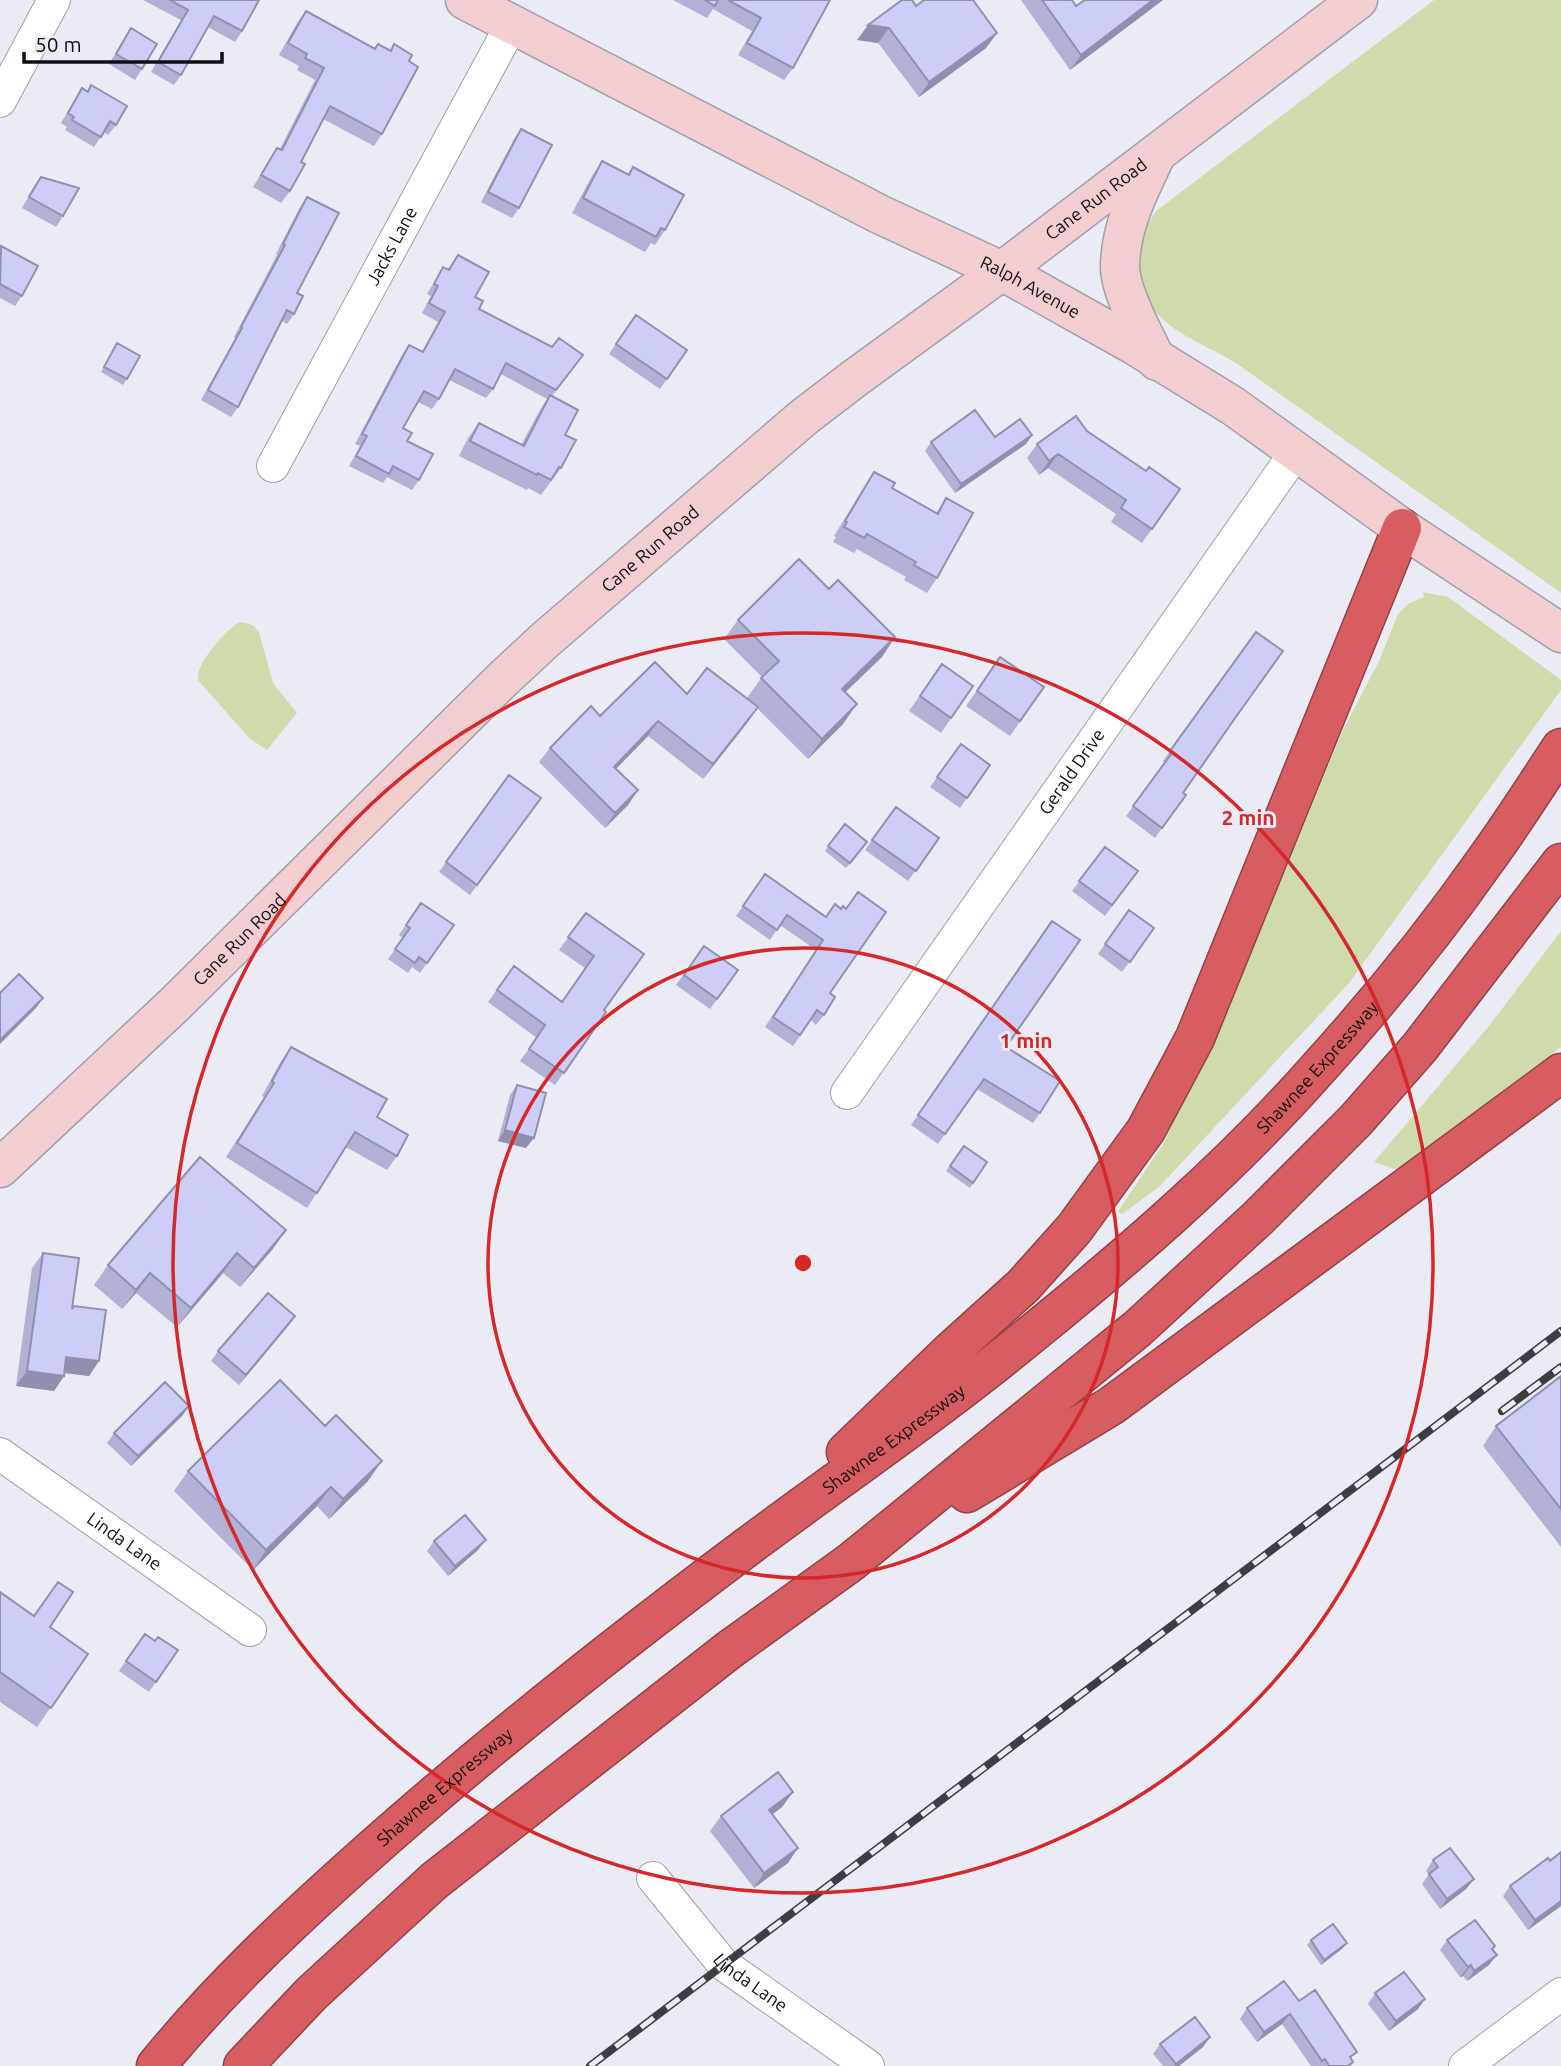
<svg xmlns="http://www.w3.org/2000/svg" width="1561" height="2066" viewBox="0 0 1561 2066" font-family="Ubuntu,sans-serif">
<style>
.green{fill:#cfdbab}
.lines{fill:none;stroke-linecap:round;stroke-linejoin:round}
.street-casing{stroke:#9e9fa9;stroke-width:34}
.secondary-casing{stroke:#9e9fa9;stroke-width:41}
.highway-casing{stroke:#924246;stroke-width:41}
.street{stroke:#fff;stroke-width:32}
.secondary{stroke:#f3ced0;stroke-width:38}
.highway{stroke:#d85d61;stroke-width:38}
.rail-casing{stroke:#3d3d42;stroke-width:8}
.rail{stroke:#ebebf6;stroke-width:5;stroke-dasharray:16;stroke-linecap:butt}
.wall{fill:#b0b1d5}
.shaded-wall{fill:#9090ae}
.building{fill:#cdcef8;stroke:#9090ae;stroke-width:2}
.ring{fill:none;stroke:#d62828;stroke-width:3.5}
.labels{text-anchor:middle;stroke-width:6;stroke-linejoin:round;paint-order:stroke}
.street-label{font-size:18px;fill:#0f0f13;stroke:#ebebf6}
.centre{fill:#d62828;stroke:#ebebf6;stroke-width:3.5}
.ring-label{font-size:21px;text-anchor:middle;font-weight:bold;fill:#d62828;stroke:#ebebf6;stroke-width:6;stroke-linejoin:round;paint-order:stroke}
</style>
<rect width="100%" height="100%" fill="#ebebf6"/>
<!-- green -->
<path class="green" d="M1434 0H1561V593C1455 518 1349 443 1243 368 1215 348 1176 337 1154 310 1130 280 1135 240 1156 211Z
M1423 592 1448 597 1561 680V690L1349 983 1159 1187 1122 1214 1118 1212 1121 1207 1165 1141 1282 878 1344 728 1379 661 1398 614 1408 604 1424 597Z
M240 622 253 625 259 632 273 683 297 713 267 750 250 739 198 680C195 665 226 629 240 622Z
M1561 931V1047L1397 1170 1374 1162 1489 1026Z"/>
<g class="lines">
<defs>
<g id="street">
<path d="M0 101 54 0"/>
<path id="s1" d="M273 466 512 24"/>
<path id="s2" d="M847 1093 1296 452"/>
<path id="s3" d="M0 1454 250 1630"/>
<path id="s4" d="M653 1878 723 1964 868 2066"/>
<path d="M1465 2066 1561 1994"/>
</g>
<g id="secondary">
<path id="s5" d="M465 0 879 214 1002 271 1134 345 1233 406 1402 528 1561 633"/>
<path d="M1155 157C1139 191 1121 225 1120 265 1119 290 1145 338 1157 361"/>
<path id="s6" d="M0 1168 174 1005 502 680 545 640 804 417 855 378 1002 271 1358 0"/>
</g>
<g id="highway">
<path d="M846 1452 951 1351 1023 1286 1074 1229 1146 1130 1195 1038 1402 528"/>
<path d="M967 1493 1111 1406 1561 1073"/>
<path id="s7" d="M156 2066C217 1991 289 1923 361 1859 484 1749 615 1646 747 1547 841 1477 938 1411 1028 1337 1128 1256 1228 1170 1314 1073 1375 1006 1433 935 1485 861 1512 824 1536 786 1561 748"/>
<path d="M243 2066 311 1994 434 1881 729 1650 851 1562 1137 1329 1258 1218 1356 1120 1420 1047 1561 863"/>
</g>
</defs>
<!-- street casing -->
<use href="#street" class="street-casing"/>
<!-- secondary casing -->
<use href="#secondary" class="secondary-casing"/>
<!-- highway casing -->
<use href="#highway" class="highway-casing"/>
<!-- street -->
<use href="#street" class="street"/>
<!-- secondary -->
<use href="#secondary" class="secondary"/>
<!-- highway -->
<use href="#highway" class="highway"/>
<defs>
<path id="rail" d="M1502 1411 1561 1367
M590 2066 1561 1331"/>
</defs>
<!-- rail casing -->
<use href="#rail" class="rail-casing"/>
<!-- rail -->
<use href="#rail" class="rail"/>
</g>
<!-- wall -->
<path class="wall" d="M143 0H259L242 31 235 42 208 27 181 75 174 85 151 72 181 20Z
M673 0H830L793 68 784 80 738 55 752 31 713 9 707 18Z
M1021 0H1072L1076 6 1085 0H1163L1070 70Z
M916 6 997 33 986 48 919 97 878 43 857 40Z
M306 11 374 49 378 44 390 50 394 44 409 61 382 134 374 146 323 119 301 162 290 191 281 203 253 187 277 148 280 149 315 80 297 70 299 66 279 55 297 23Z
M131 28 142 69 135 80 109 64Z
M91 85 116 125 108 135 104 132 94 147 65 130 67 127 61 123 82 88 87 91Z
M521 129 519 208 512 218 481 202 514 139Z
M602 161 628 174 633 167 665 230 655 245 651 243 645 252 572 213 592 176Z
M41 177 63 216 56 227 22 208 34 187Z
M307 197 297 293 294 314 287 324 282 321 238 407 231 417 201 400 235 338 234 337 277 255 276 254 300 207Z
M0 247 22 296 15 306 0 298Z
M458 255 475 297 479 309 576 365 552 396 565 435 561 468 541 495 528 488 527 490 459 456 468 438 479 423 521 445 540 410 547 399 501 374 493 389 486 398 449 380 439 399 432 409 418 402 403 428 419 480 412 490 387 477 383 483 349 466 360 446 355 444 402 355 409 345 422 352 438 322 422 313 431 296 427 294 443 267 448 269Z
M636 315 687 350 660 389 609 354Z
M117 343 127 379 123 385 101 372Z
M1087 431 1146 471 1180 489 1142 543 1111 522 1116 514 1048 468 1039 475 1027 458 1037 444Z
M1032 435 1026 444 955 493 925 451 931 442 995 437Z
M874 472 892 488 936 513 946 498 937 578 927 593 904 580 906 577 857 549 854 553 833 542 836 537 834 536 864 487Z
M829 589 895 637 882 657 845 692 843 724 808 759 757 708 703 779 648 736 616 769 638 790 628 805 605 828 539 762 550 748 600 716 687 694 754 704 747 698 762 677 724 639 738 620Z
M1000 657 1044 687 1010 736 966 706Z
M942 664 973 686 941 733 909 711Z
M1229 726 1183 793 1186 795 1155 838 1126 816 1165 763 1163 761 1170 751Z
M961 744 990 765 960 808 930 787Z
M509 775 541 798 470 895 439 872Z
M896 807 939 838 908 881 865 850Z
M845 824 863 847 846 868 825 851Z
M1105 847 1138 871 1105 916 1072 891Z
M765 874 826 917 830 993 824 1015 816 1025 811 1020 793 1046 765 1027 816 950 780 925 770 940 736 916Z
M421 903 454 925 420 973 412 967 408 973 388 959 403 938 399 935Z
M1129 910 1154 928 1122 972 1098 954Z
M586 913 604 1010 606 1012 555 1085 520 1061 537 1038 488 1002 514 966 562 1002 585 968 559 950Z
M1052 921 1006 1047 1040 1113 1033 1123 977 1089 938 1144 911 1125Z
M704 946 738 970 710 1009 676 985Z
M291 1047 377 1117 397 1156 387 1170 346 1147 307 1208 226 1157 264 1097 262 1096 281 1061Z
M517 1085 526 1148 498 1141 510 1095Z
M964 1146 987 1162 970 1188 946 1171Z
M286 1230 272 1250 240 1287 223 1273 177 1327 136 1293 122 1309 94 1285 108 1265Z
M43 1253 99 1361 89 1376 65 1373 64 1376 54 1391 16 1386 32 1268Z
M295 1316 239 1385 211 1361 218 1351Z
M1561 1376V1547L1483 1446 1496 1426Z
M189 1406 182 1416 131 1466 107 1443 114 1433Z
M188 1471 368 1481 329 1519 317 1506 253 1570 174 1491Z
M434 1541 478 1550 448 1576 427 1551Z
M0 1592 88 1654 37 1727 0 1702Z
M145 1634 155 1641 178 1650 149 1692 119 1671Z
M793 1792 782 1807 772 1814 788 1863 754 1888 710 1831 721 1816Z
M1561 1852V1906L1528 1930 1503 1896 1510 1886Z
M1433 1860 1474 1879 1466 1889 1440 1909 1422 1884 1429 1874 1426 1871Z
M1311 1940 1343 1948 1321 1965 1307 1945Z
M1447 1940 1495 1946 1493 1949 1489 1965 1467 1981 1463 1976 1460 1977 1440 1950Z
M1375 1993 1425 1999 1418 2009 1389 2031 1368 2004Z
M1299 2001 1352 2060 1351 2066H1311L1282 2024 1257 2042 1240 2019 1247 2008Z
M1210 2037 1203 2047 1179 2066H1163L1153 2054 1160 2044Z"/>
<!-- shaded-wall -->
<path class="shaded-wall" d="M1153 0H1163L1070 70 1081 55Z
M868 25 889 28 878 43 857 40Z
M997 33 986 48 919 97 929 82Z
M1032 435 1026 444 955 493 961 484Z
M1058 454 1048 468 1039 475 1049 461Z
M895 637 882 657 828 709 842 689Z
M857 704 843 724 808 759 822 739Z
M758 707 748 722 703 779 713 764Z
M658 721 648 736 604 781 614 767Z
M638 790 628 805 605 828 615 813Z
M43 998 36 1008 0 1044V1040Z
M505 1130 534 1138 526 1148 498 1141Z
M286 1230 272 1250 240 1287 254 1268Z
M237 1253 223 1273 177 1327 191 1308Z
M150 1273 136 1293 122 1309 136 1290Z
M295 1316 288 1326 239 1385 246 1375Z
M66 1357 99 1361 89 1376 56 1372Z
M27 1371 64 1376 54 1391 16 1386Z
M189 1406 182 1416 131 1466 138 1456Z
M382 1461 368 1481 329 1519 343 1499Z
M331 1487 317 1506 253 1570 266 1550Z
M486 1540 478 1550 448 1576 455 1566Z
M793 1792 782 1807 759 1825 769 1810Z
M798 1848 788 1863 754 1888 764 1873Z
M1474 1879 1466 1889 1440 1909 1447 1899Z
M1561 1901V1906L1528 1930 1535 1920Z
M1347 1943 1343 1948 1321 1965 1324 1960Z
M1497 1955 1489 1965 1467 1981 1474 1971Z
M1471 1965 1463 1976 1460 1977 1468 1967Z
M1425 1999 1418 2009 1389 2031 1396 2021Z
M1290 2014 1282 2024 1257 2042 1264 2032Z
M1210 2037 1203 2047 1179 2066H1174Z"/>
<!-- building -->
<path class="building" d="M170 0H259L242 31 214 16 181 75 158 62 188 10Z
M705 0H718L715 6Z
M728 0H830L793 68 747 43 761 18Z
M902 0H912L916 6 924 0H973L997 33 929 82 889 28 868 25Z
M1042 0H1072L1076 6 1085 0H1153L1081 55Z
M306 11 375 49 378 44 391 51 394 44 412 55 409 61 418 67 382 134 330 106 301 162 305 164 290 191 261 175 277 148 282 150 324 68 305 58 307 54 288 43Z
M131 28 157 44 142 69 116 54Z
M91 85 127 106 116 125 110 121 101 137 72 120 74 117 68 113 82 88 88 92Z
M521 129 552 145 519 208 488 192Z
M602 161 629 175 633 167 684 195 665 230 661 228 656 237 583 198Z
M41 177 79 188 63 216 29 197Z
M307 197 339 213 297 293 303 296 294 314 287 310 238 407 208 390 242 328 241 327 285 245 283 244Z
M1 246 38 266 22 296 0 284Z
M458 255 489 272 475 297 483 301 479 309 552 347 559 338 583 355 556 390 506 363 493 389 455 369 439 399 424 391 403 428 412 433 407 441 433 454 419 480 393 466 389 474 356 456 367 436 362 434 409 345 423 352 445 312 429 303 438 286 434 284 443 267 449 270Z
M636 315 687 350 667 379 616 344Z
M117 343 140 356 127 379 104 367Z
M550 395 578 410 565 435 576 440 561 468 559 467 551 480 538 473 537 475 470 441 479 423 524 446Z
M975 410 995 437 1020 419 1032 435 961 484 931 442Z
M1076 416 1087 431 1146 471 1149 467 1180 489 1152 529 1121 508 1126 500 1058 454 1049 461 1037 444Z
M874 472 895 483 892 488 938 514 946 498 973 513 937 578 914 565 916 562 867 534 864 538 844 527 847 522 845 521Z
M799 559 829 589 838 580 895 637 842 689 857 704 822 739 761 678 779 661 738 620Z
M1256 632 1283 651 1233 721 1183 793 1186 795 1162 828 1133 806 1172 753 1170 751Z
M1000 657 1044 687 1020 721 977 691Z
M655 662 687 694 707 668 758 707 713 764 658 721 614 767 638 790 615 813 550 748 591 706 600 716Z
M942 664 973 686 951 718 920 696Z
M961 744 990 765 967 798 937 777Z
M509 775 541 798 477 885 446 862Z
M896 807 939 838 916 871 872 840Z
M845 824 867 842 850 863 828 846Z
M1105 847 1138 871 1112 905 1079 881Z
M765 874 826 917 835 904 841 909 843 906 846 909 858 892 886 912 830 993 835 997 824 1015 817 1010 800 1035 773 1017 823 940 787 915 777 930 743 906Z
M421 903 454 925 427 963 419 957 415 963 395 949 410 928 406 925Z
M1129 910 1154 928 1130 962 1105 944Z
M586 913 644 954 604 1010 606 1012 564 1073 529 1049 545 1025 497 990 514 966 562 1002 594 956 568 937Z
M1052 921 1080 940 1006 1047 1060 1081 1040 1113 984 1079 945 1134 918 1115Z
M704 946 738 970 717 999 684 975Z
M19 974 43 998 0 1040V993Z
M291 1047 387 1099 377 1117 408 1135 397 1156 355 1132 317 1193 237 1143 274 1083 272 1081Z
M517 1085 546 1093 534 1138 505 1130Z
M964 1146 987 1162 973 1183 950 1166Z
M200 1157 286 1230 254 1268 237 1253 191 1308 150 1273 136 1290 108 1265Z
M43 1253 79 1258 72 1309 74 1306 106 1310 99 1361 66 1357 64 1376 27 1371Z
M268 1293 295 1316 246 1375 218 1351Z
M1561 1376V1509L1496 1426Z
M280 1380 325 1426 336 1415 382 1461 343 1499 331 1487 266 1550 188 1471Z
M165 1382 189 1406 138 1456 114 1433Z
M465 1515 486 1540 455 1566 434 1541Z
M58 1582 73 1592 50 1627 88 1654 51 1708 0 1672V1592L34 1616Z
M145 1634 155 1641 158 1637 178 1650 156 1682 126 1661Z
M778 1772 793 1792 769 1810 798 1848 764 1873 721 1816Z
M1450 1848 1474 1879 1447 1899 1429 1874 1438 1867 1433 1860Z
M1561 1852V1901L1535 1920 1510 1886 1548 1858 1550 1861Z
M1475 1920 1495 1946 1492 1949 1497 1955 1474 1971 1471 1965 1468 1967 1447 1940Z
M1333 1924 1347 1943 1324 1960 1311 1940Z
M1404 1972 1425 1999 1396 2021 1375 1993Z
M1284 1981 1299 2001 1315 1990 1357 2052 1350 2057 1353 2062 1348 2066H1329L1325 2059 1322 2061 1290 2014 1264 2032 1247 2008Z
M1195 2017 1210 2037 1176 2064 1160 2044Z"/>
<!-- distance rings -->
<g class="ring">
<circle cx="803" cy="1263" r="315"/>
<circle cx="803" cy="1263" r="630"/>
</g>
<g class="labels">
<!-- street labels -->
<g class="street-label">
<text dy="6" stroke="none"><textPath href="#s6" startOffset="1465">Cane Run Road</textPath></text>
<text dy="6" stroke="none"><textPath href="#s1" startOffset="250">Jacks Lane</textPath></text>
<text dy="6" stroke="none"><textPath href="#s5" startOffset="634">Ralph Avenue</textPath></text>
<text dy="6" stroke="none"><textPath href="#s6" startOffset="898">Cane Run Road</textPath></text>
<text dy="6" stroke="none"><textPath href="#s2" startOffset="392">Gerald Drive</textPath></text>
<text dy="6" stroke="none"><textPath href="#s6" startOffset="331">Cane Run Road</textPath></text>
<text dy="6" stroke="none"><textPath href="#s7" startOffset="1535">Shawnee Expressway</textPath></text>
<text dy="6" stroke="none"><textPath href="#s7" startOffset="970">Shawnee Expressway</textPath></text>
<text dy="6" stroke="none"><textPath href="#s3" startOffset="152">Linda Lane</textPath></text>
<text dy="6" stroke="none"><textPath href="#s7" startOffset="402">Shawnee Expressway</textPath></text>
<text dy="6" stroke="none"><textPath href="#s4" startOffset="144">Linda Lane</textPath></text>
</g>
</g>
<circle cx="803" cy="1263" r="10" class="centre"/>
<g class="ring-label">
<text x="1248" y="825">2 min</text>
<text x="1026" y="1048">1 min</text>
</g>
<!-- scale -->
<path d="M24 52v10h198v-10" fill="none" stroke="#0f0f13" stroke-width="3.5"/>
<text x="35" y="52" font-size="21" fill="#0f0f13" stroke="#ebebf6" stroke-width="5" paint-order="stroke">50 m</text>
</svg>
